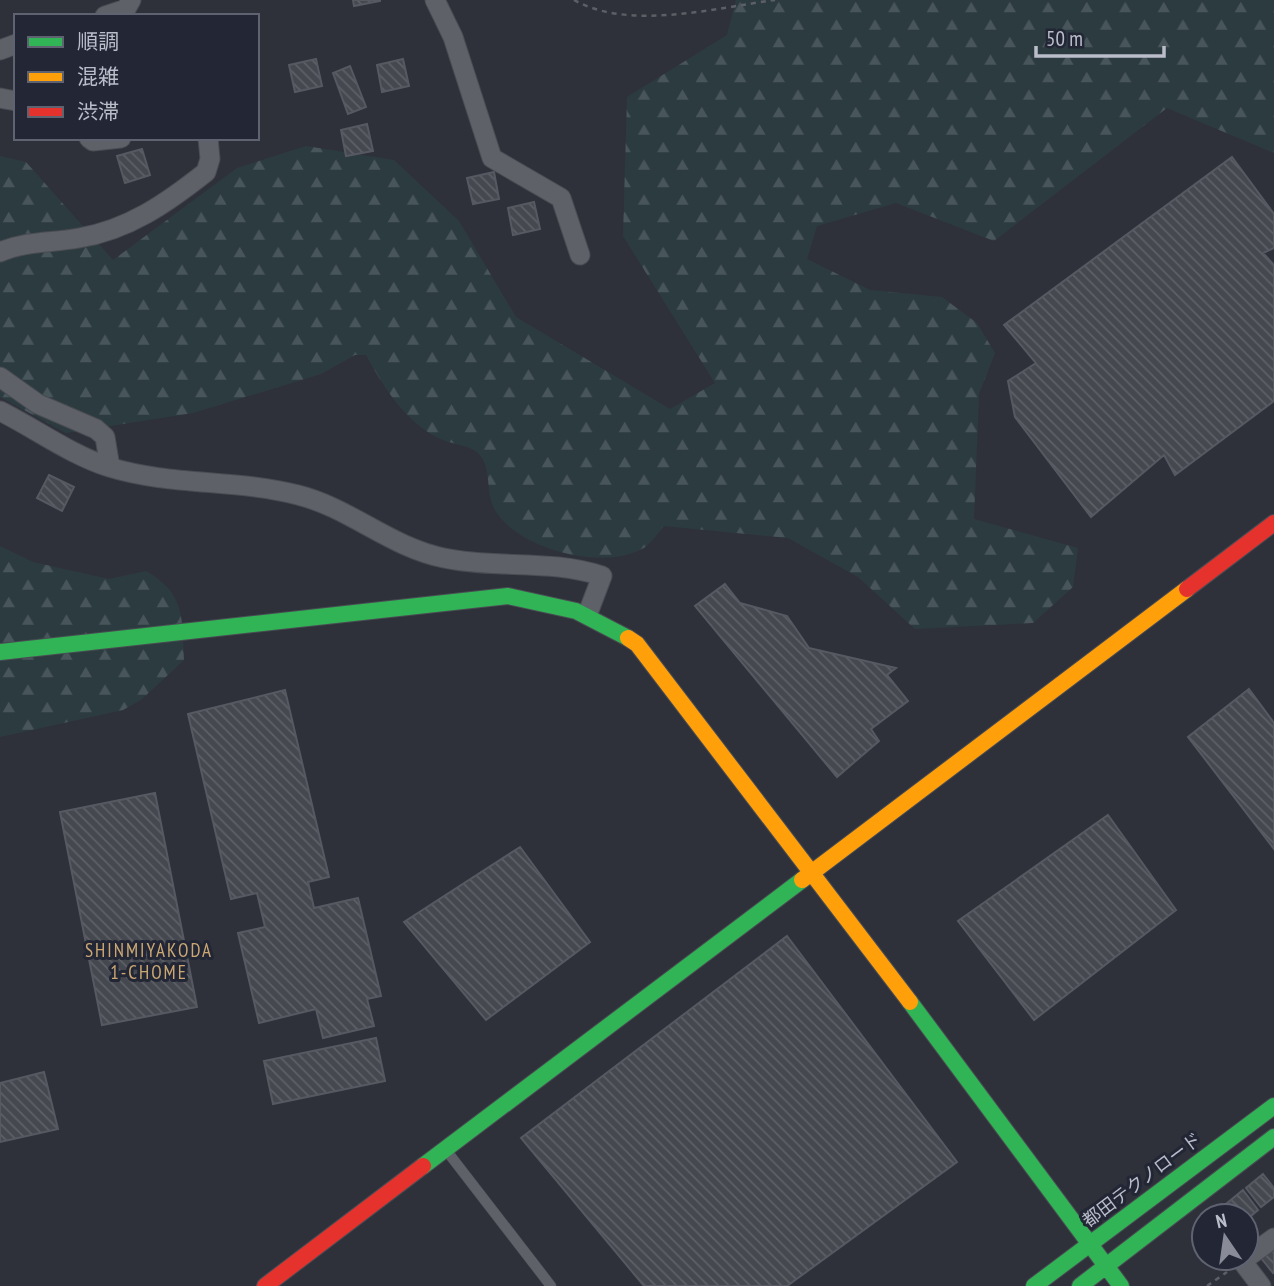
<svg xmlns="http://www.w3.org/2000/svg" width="1274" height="1286" viewBox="0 0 1274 1286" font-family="'PT Sans Narrow','Noto Sans JP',sans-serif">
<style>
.forest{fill:url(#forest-firs)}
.building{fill:url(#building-back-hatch);stroke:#575962;stroke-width:2}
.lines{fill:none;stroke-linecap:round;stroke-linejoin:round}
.lane-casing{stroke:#4a4c53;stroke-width:11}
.street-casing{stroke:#4a4c53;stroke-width:21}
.fast-casing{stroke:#4a4c53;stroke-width:18}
.slow-casing{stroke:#4a4c53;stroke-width:18}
.jam-casing{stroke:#4a4c53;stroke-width:18}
.path{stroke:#5c5f65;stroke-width:2.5;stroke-dasharray:5 5;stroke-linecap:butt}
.lane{stroke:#5e6168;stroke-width:10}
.street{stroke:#5e6168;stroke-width:19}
.fast{stroke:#30b455;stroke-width:16}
.slow{stroke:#ff9f0a;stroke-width:16}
.jam{stroke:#e5322d;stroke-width:16}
.labels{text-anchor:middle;stroke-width:6;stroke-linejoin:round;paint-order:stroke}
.street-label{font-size:18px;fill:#babdca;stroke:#222635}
.neighbourhood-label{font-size:19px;letter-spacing:2px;fill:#cba873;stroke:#222635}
</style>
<defs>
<pattern id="forest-firs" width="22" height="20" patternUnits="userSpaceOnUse" patternTransform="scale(1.75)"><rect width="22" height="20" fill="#2c3b40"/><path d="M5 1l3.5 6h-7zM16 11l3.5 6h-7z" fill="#48555a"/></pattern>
<pattern id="building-back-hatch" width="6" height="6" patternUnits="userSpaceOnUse" patternTransform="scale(1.75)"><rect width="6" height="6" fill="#45484f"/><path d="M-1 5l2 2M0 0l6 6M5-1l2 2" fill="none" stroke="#5e6067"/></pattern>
</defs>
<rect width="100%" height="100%" fill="#2e313a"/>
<!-- forest -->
<path class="forest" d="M736 0H1274V153L1167 108 994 241 896 203 817 226 807 259 870 290 942 297 977 323 995 353 979 394 974 519 1078 548 1073 587 1033 623 915 629 858 577 788 538 664 526C658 533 650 545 642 549 603 571 515 549 494 508 484 489 494 463 474 450 465 445 452 444 443 440 407 425 384 388 366 355H355L321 374 193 413 66 433 0 397V156L26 162 113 260 237 168 306 146 394 160 459 221 516 317 670 409 715 383 623 236 627 97 727 35Z
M0 546 33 562 109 579 146 571C186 594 182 619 184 660L141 700 123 710 0 737Z"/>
<!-- building -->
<path class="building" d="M353 0H380V1L354 6Z
M316 59 322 86 295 92 289 65Z
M403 59 409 86 382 92 377 65Z
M350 66 366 107 348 114 333 73Z
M367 124 373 151 346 156 341 130Z
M142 149 150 175 125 183 117 156Z
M1232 157 1274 214V248L1263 253 1274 265V401L1175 475 1164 455 1091 517 1015 417 1008 381 1036 363 1004 325Z
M494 172 499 199 473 204 467 178Z
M534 202 540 229 513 235 508 208Z
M49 475 74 487 62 511 37 498Z
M725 584 740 603 787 616 809 648 896 668 887 675 908 701 871 729 879 741 837 777 695 606Z
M1249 689 1274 723V849L1188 737Z
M285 690 329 877 308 882 314 908 358 898 381 996 367 999 374 1026 323 1038 316 1009 259 1023 238 933 265 927 257 893 231 899 188 714Z
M155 793 197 1007 102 1025 60 812Z
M1108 815 1176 910 1034 1020 958 921Z
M520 847 590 942 486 1020 404 922Z
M787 936 957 1162 787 1286H644L521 1138Z
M376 1038 385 1081 273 1104 264 1061Z
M44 1072 58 1129 0 1142V1083Z
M1263 1174 1274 1188V1197L1261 1207 1246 1188Z
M1243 1190 1258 1210 1246 1220V1216H1235L1226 1204Z
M1221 1204 1231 1216H1205Z
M1274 1248V1272L1273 1273 1261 1258Z"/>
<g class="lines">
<defs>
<path id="lane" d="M446 1150 551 1286"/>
<path id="street" d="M435 0 453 37 492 158 561 198 580 255
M105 16 126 9 131 0
M0 50 16 44
M0 98 16 101
M89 138 93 141 121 138
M0 252C26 241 52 243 79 238 128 230 167 203 206 172L210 159 208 138
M0 377 38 404 96 429 105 437 110 467
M0 411C36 429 71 455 109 467 170 486 237 479 298 495 350 508 390 547 444 558 496 569 552 559 602 576L588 613
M1261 1286 1242 1261 1274 1238"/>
<path id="fast" d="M0 652 508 596 576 611 628 638
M910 1002 1121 1286
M423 1166 802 880
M1034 1286 1274 1106
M1080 1286 1274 1137"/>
<path id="slow" d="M628 638 637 644 910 1002
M802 880 1187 589"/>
<path id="jam" d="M1187 589 1274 523
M265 1286 423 1166"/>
</defs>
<!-- lane casing -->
<use href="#lane" class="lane-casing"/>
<!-- street casing -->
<use href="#street" class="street-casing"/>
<!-- fast casing -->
<use href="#fast" class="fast-casing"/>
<!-- slow casing -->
<use href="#slow" class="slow-casing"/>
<!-- jam casing -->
<use href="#jam" class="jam-casing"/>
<!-- path -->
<path class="path" d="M574 0C629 31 715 8 775 0
M1207 1286 1227 1272"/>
<!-- lane -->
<use href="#lane" class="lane"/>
<!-- street -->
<use href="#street" class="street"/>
<!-- fast -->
<use href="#fast" class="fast"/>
<!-- slow -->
<use href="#slow" class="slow"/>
<!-- jam -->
<use href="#jam" class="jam"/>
</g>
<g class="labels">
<!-- street labels -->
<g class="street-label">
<text transform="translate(1142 1180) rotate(-37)" y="6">都田テクノロード</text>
</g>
<!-- neighbourhood labels -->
<g class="neighbourhood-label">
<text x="149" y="957">SHINMIYAKODA<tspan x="149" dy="22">1-CHOME</tspan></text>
</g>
</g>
<!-- legend -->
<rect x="14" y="14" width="245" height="126" fill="#222635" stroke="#5f6271" stroke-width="2"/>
<rect x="28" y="37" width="35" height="10" fill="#30b455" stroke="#5f6271" stroke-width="2"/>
<text x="77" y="49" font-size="21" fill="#babdca">順調</text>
<rect x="28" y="72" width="35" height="10" fill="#ff9f0a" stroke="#5f6271" stroke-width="2"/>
<text x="77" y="84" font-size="21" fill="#babdca">混雑</text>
<rect x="28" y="107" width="35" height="10" fill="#e5322d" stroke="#5f6271" stroke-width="2"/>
<text x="77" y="119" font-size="21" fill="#babdca">渋滞</text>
<!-- north arrow -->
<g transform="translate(1225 1237) rotate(347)"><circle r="33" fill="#222635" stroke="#5f6271" stroke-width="2"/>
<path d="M0-5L12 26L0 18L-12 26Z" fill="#898c98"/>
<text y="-10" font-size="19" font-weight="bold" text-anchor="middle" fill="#babdca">N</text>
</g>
<!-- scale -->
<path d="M1036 46v10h128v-10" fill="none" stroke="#babdca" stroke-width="3.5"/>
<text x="1046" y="46" font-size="21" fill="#babdca" stroke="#222635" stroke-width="5" paint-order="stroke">50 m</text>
</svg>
